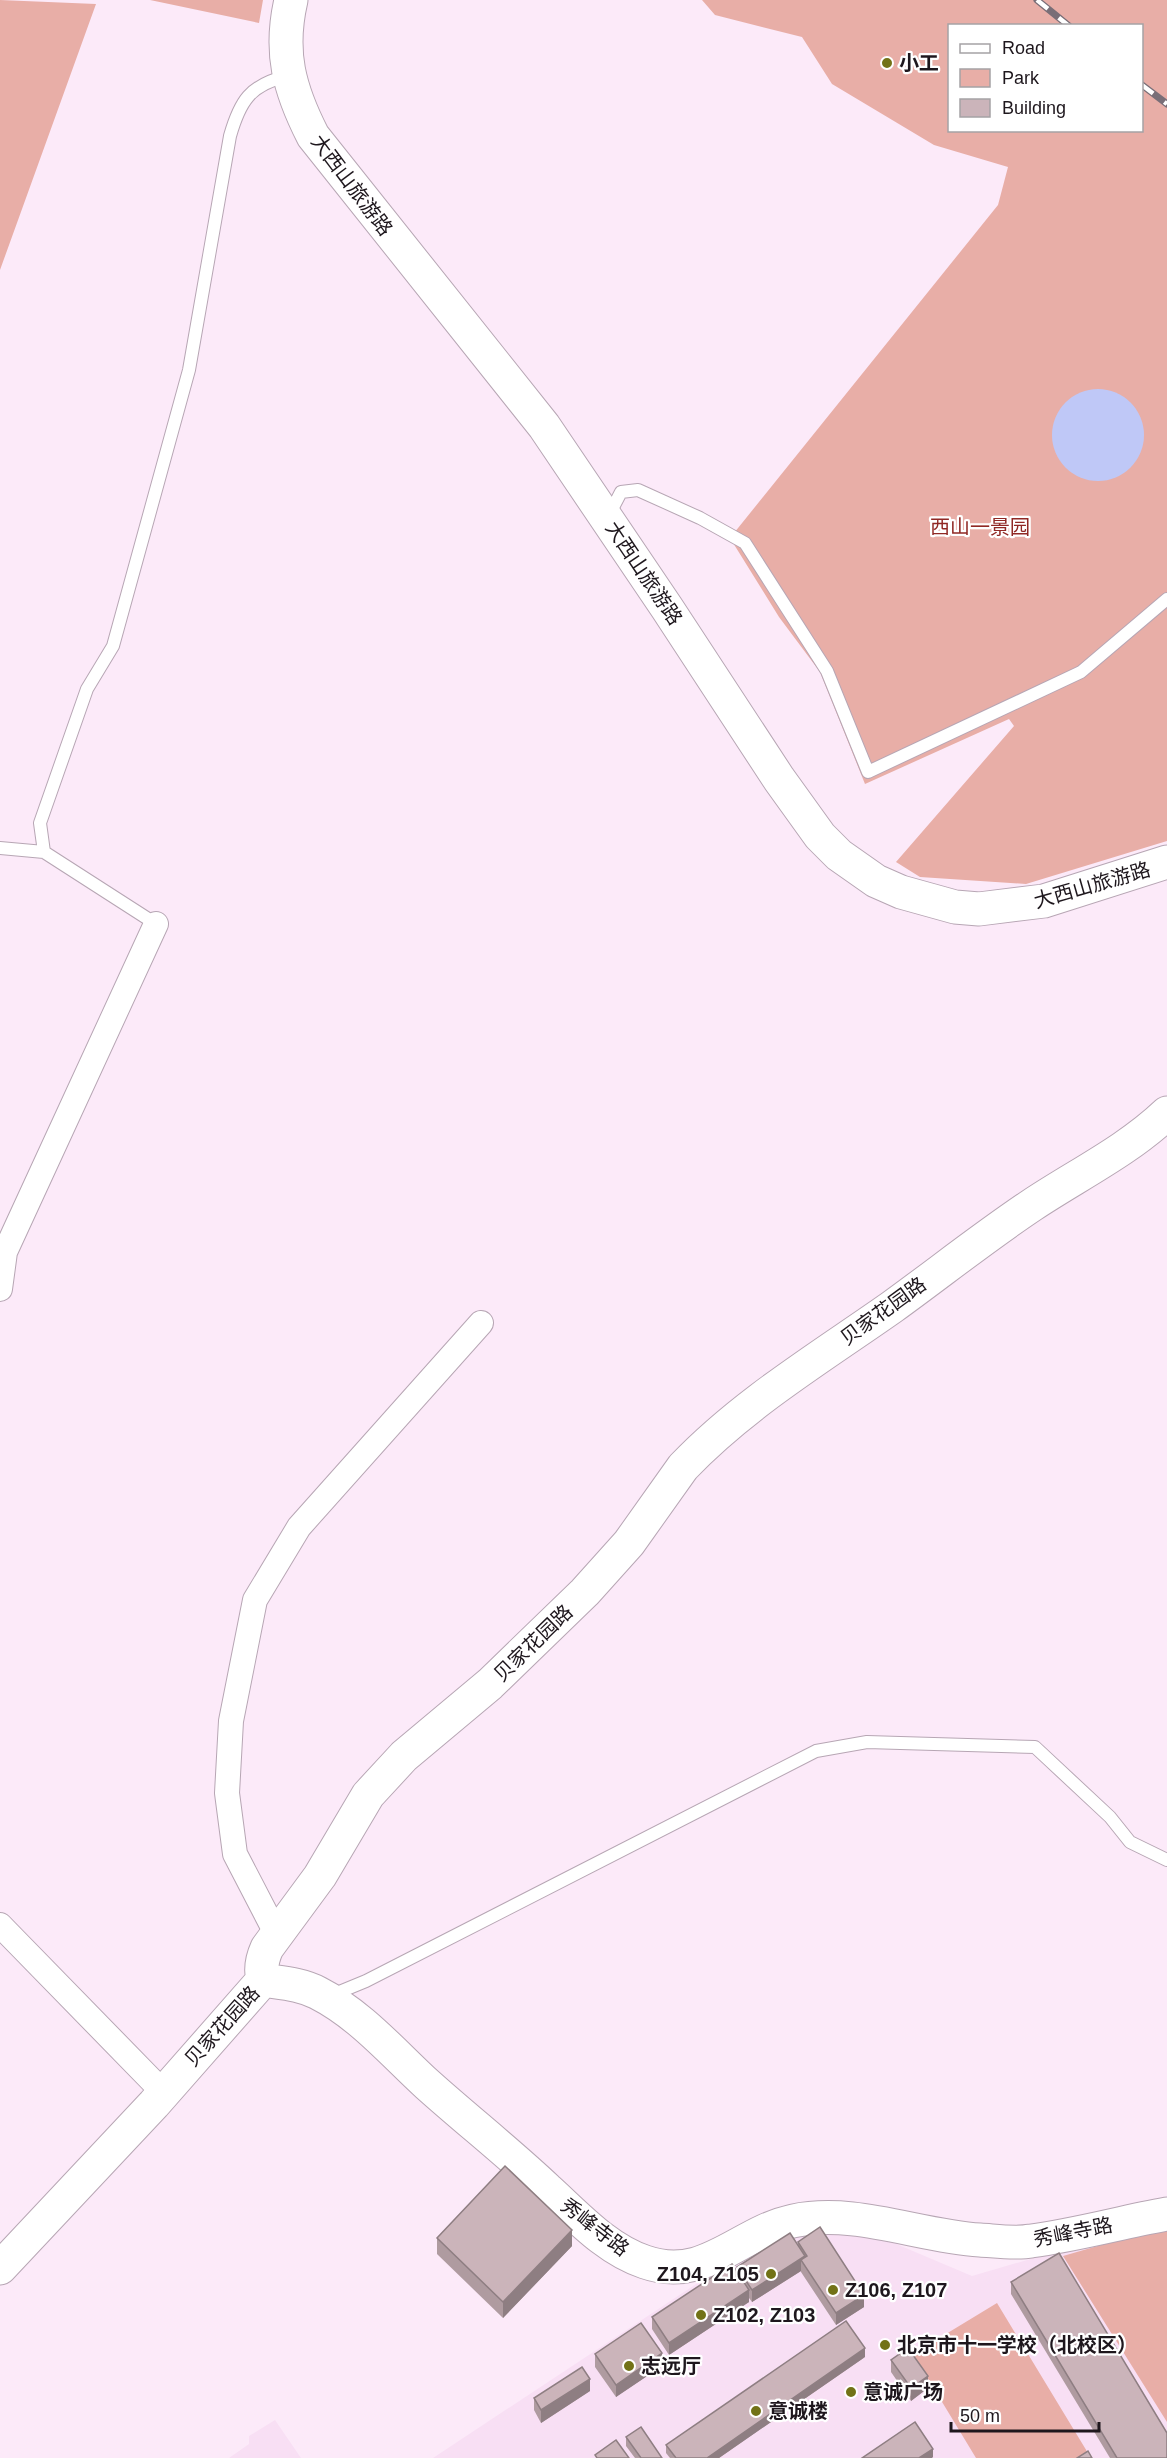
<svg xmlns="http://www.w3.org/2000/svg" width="1167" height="2458" viewBox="0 0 1167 2458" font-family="Arial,'Noto Sans SC',sans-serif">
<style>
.built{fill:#f8dff4}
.green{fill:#e8aea7;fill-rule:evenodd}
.water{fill:#bfc8f7}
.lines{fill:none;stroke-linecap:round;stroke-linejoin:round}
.lane-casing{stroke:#b7a6b4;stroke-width:14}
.street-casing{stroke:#b7a6b4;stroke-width:26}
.secondary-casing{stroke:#b7a6b4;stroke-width:35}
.lane{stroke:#fff;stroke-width:12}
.street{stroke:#fff;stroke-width:24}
.secondary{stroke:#fff;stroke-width:33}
.rail-casing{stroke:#796e77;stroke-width:7}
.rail{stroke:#fff;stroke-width:4.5;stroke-dasharray:14;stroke-linecap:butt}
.wall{fill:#af9ba0}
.shaded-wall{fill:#8e7e82}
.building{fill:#cbb4ba;stroke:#8e7e82;stroke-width:1.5}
.poi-dot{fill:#727217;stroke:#fff;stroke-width:2}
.labels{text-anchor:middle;stroke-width:4.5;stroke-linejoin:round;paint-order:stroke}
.poi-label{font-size:20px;font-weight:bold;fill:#1e171d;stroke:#fff;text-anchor:start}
.street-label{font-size:20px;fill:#1e171d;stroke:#fff}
.park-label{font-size:20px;fill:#902824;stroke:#fff}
</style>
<rect width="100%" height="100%" fill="#fceaf9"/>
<!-- built -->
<path class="built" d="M1167 2219V2458H433L749 2249 798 2233 875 2235 972 2276Z
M275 2420 301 2458H229L249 2444V2436Z"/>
<!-- green -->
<path class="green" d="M0 0 96 4 0 270Z
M150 0H263L259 23Z
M702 0H1167V841L1026 884 920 877 896 862 1014 726 1009 719 865 784 820 672 779 617 730 538 998 205 1008 167 934 145 832 84 802 37 715 15ZM950 26H1142V130H950Z
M1167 2226V2422L1063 2256Z
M997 2303 1091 2458H976L913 2354Z"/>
<!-- water -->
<path class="water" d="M1052 435a46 46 0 1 1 92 0a46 46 0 1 1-92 0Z"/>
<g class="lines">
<defs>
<path id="lane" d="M609 515 621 492 638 490 700 518 745 543 827 671 868 772 1081 672 1167 599
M0 848 44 852
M156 924 44 852 40 823 87 689 113 646 189 370 230 136C240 101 250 85 287 76
M332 1995 366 1981 816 1751 867 1742 1035 1747 1110 1817 1130 1842 1167 1860"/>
<path id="street" d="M0 1289 5 1252 156 924
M0 1925 164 2093
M277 1935 235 1854 227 1793 231 1721 255 1600 299 1527 481 1323"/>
<path id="secondary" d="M291 0C279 52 289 89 313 136L544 426 667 608 779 779 820 836 839 855 876 881 901 892 955 907 979 909 1044 901 1167 862
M263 1980C282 1983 301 1984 318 1993 361 2015 393 2053 428 2085 467 2120 509 2153 547 2189 577 2216 606 2249 645 2262 705 2283 738 2233 793 2221 855 2208 918 2236 980 2240 996 2241 1016 2244 1031 2241 1077 2235 1122 2222 1167 2214
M0 2268 154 2104 263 1980C260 1969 262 1959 267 1948L320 1876 368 1795 404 1756 490 1684 585 1592 629 1543 683 1467C743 1404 821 1357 892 1307 939 1273 984 1237 1032 1205 1077 1175 1127 1151 1167 1113"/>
</defs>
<!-- lane casing -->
<use href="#lane" class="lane-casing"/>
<!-- street casing -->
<use href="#street" class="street-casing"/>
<!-- secondary casing -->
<use href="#secondary" class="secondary-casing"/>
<!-- lane -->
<use href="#lane" class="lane"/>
<!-- street -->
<use href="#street" class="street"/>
<!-- secondary -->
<use href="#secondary" class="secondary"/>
<defs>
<path id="rail" d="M1037 0 1069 26
M1142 85 1167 104"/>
</defs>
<!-- rail casing -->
<use href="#rail" class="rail-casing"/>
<!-- rail -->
<use href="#rail" class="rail"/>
</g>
<!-- wall -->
<path class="wall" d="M437 2238 572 2246 503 2318 437 2254Z
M798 2242 864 2307 836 2325 801 2272V2271L752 2302 749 2298V2302L669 2355 652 2329V2317L737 2272V2267L798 2245Z
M1011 2282 1167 2458H1110L1011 2294Z
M595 2354 662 2366 616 2397 595 2367Z
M865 2357 719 2458H670L666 2453V2445Z
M891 2360 928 2388 911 2401 891 2372Z
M590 2391 541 2423 534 2410V2398Z
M626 2437 662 2458H635L626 2446Z"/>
<!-- shaded-wall -->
<path class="shaded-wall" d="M572 2230V2246L503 2318V2302Z
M805 2256V2266L801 2260V2271L752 2302V2290Z
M749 2290V2302L669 2355V2343Z
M864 2295V2307L836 2325V2313Z
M865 2348V2357L719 2458H707Z
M662 2353V2366L616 2397V2385Z
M928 2376V2388L911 2401V2388Z
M590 2379V2391L541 2423V2410Z
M933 2449V2457L932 2458H919Z"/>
<!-- building -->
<path class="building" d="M505 2166 572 2230 503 2302 437 2238Z
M820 2227 864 2295 836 2313 801 2260 807 2256 798 2242Z
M790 2233 805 2256 752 2290 737 2267Z
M1059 2253 1167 2433V2458H1117L1011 2282Z
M732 2264 749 2290 669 2343 652 2317Z
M846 2321 865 2348 707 2458H676L666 2445Z
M641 2323 662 2353 616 2385 595 2354Z
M908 2348 928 2376 911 2388 891 2360Z
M582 2367 590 2379 541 2410 534 2398Z
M915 2422 933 2449 919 2458H862Z
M641 2427 662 2458H641L626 2437Z
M616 2440 629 2458H597L595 2455Z
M1088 2451 1092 2458H1077Z"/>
<!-- markers -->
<g class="poi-dot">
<circle cx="887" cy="63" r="6"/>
<circle cx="771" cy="2274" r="6"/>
<circle cx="833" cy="2290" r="6"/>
<circle cx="701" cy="2315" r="6"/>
<circle cx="885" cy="2345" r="6"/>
<circle cx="629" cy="2366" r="6"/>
<circle cx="851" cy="2392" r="6"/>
<circle cx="756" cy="2411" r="6"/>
</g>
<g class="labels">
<!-- poi labels -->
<g class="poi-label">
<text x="899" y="70">小工</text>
<text x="759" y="2281" text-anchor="end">Z104, Z105</text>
<text x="845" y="2297">Z106, Z107</text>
<text x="713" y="2322">Z102, Z103</text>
<text x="897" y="2352">北京市十一学校（北校区）</text>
<text x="641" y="2373">志远厅</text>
<text x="863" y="2399">意诚广场</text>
<text x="768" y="2418">意诚楼</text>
</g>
<!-- street labels -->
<g class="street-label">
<text transform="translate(352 185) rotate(53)" y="7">大西山旅游路</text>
<text transform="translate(644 573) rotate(56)" y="7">大西山旅游路</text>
<text transform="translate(1092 885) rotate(-16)" y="7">大西山旅游路</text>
<text transform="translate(883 1311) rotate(-36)" y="7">贝家花园路</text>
<text transform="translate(533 1643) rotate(-44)" y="7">贝家花园路</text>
<text transform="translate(222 2026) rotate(-48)" y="7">贝家花园路</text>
<text transform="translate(595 2227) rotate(38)" y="7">秀峰寺路</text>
<text transform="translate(1073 2232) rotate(-11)" y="7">秀峰寺路</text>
</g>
<!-- park labels -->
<g class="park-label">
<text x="980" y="534">西山一景园</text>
</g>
</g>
<!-- legend -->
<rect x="948" y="24" width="195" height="108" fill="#ffffff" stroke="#a5a2a5" stroke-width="1.5"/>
<rect x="960" y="44" width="30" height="9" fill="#ffffff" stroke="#a5a2a5" stroke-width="1.5"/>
<text x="1002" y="54" font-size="18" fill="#1e171d">Road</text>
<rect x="960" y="69" width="30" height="18" fill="#e8aea7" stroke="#a5a2a5" stroke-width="1.5"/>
<text x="1002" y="84" font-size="18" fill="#1e171d">Park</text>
<rect x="960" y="99" width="30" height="18" fill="#cbb4ba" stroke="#a5a2a5" stroke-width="1.5"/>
<text x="1002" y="114" font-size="18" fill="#1e171d">Building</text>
<!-- scale -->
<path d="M951 2422v9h148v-9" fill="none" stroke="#1e171d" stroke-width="3"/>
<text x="960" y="2422" font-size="18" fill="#1e171d" stroke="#ffffff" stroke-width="4.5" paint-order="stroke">50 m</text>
</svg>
